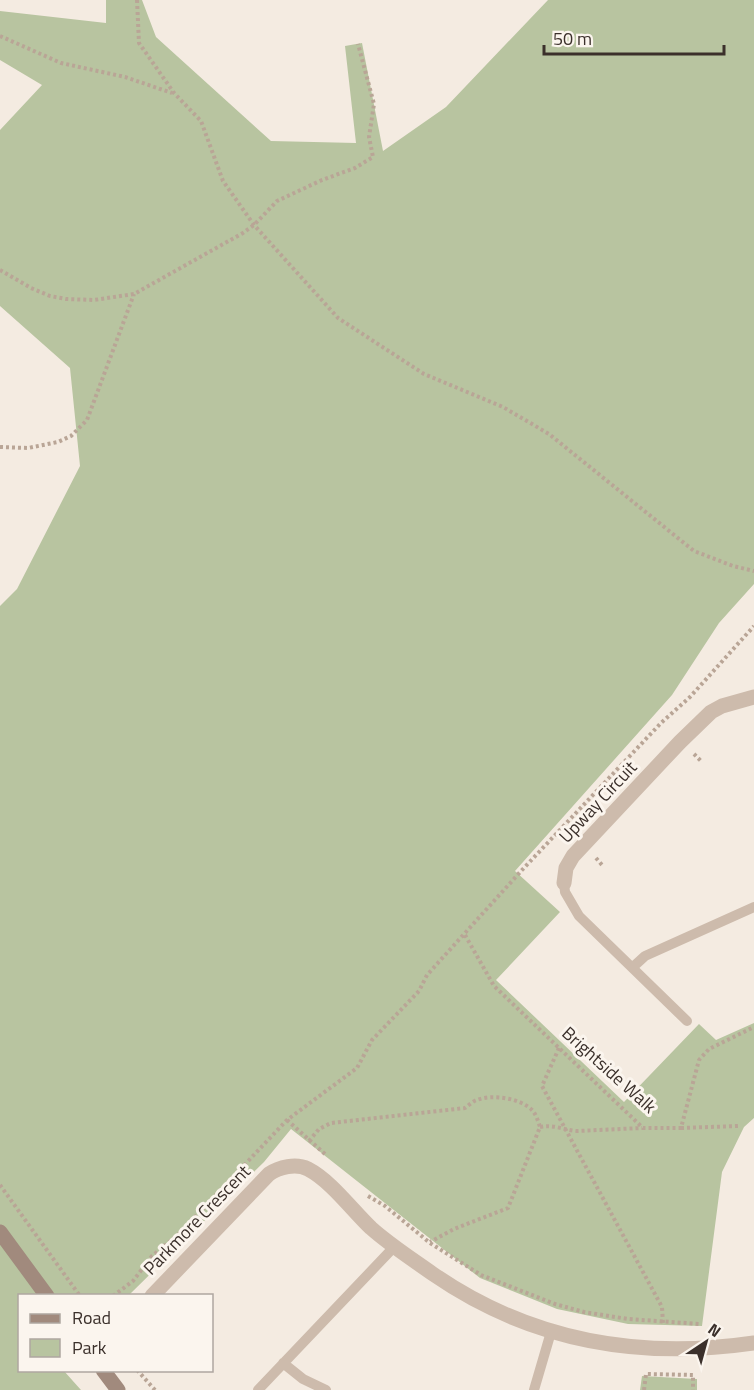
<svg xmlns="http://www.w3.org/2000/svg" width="754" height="1390" viewBox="0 0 754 1390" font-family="'Titillium Web',sans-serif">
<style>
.green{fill:#b8c4a0}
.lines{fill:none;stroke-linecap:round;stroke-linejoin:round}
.path{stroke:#b9a596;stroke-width:4;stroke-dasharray:3 3;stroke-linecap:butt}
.lane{stroke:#cdbbac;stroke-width:10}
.street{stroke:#cdbbac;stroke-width:15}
.secondary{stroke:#a18a7d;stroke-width:15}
.labels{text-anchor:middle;stroke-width:6;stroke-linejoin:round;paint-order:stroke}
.street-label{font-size:18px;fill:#3b302b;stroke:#fbf5ee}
</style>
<rect width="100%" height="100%" fill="#f4ebe1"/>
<!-- green -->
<path class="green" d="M106 0H142L156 37 271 141 356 143 345 46 362 43 383 151 446 107 548 0H754V584L719 623 672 695 515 871 560 912 496 980 624 1102 699 1024 716 1040 754 1023V1118L744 1127 722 1172 702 1326 628 1324 557 1309 480 1278 291 1129 264 1162 129 1295 20 1296V1370L64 1371 81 1390H0V606L17 589 80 466 70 368 0 306V130L42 85 0 60V11L106 23Z
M642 1376 697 1379V1390H640Z"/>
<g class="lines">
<!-- path -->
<path class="path" d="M137 0 139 43 174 93 201 121 223 181 254 225 338 318 424 374 503 407 549 434 694 551 733 566 754 571
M0 36 61 63 125 77 172 93
M0 270 31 288 50 296 66 299 94 300 134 294 243 233 254 225 277 201 322 180 355 168 373 157 369 137 374 104 358 44
M0 447 28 448 58 442 71 436 87 420 134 294
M694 754 701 761
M596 858 602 865
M465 935 494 986 643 1128H681L699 1060 709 1049 754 1027
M559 1048 542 1086 662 1307 663 1323
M287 1120 326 1155
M540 1127C554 1124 563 1130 577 1131L642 1128
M681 1128 738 1126
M309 1141 319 1129 331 1123 465 1108C469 1105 473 1101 477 1100 492 1094 520 1098 532 1110 536 1114 538 1121 540 1127L508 1208 454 1229 430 1242
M0 1185 80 1296
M368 1196 385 1206 430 1243 481 1275 555 1304 584 1312 628 1319 700 1324
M113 1296 133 1281 152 1256 179 1234 287 1120 357 1068 372 1040 419 991 427 975 522 870 661 723 690 697 754 626
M137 1370 155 1390
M644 1390 646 1374 693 1375V1390"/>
<!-- lane -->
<path class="lane" d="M564 883 565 892 579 916 687 1021
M633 967 645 956 754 907
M283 1363 303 1379 326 1390
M258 1390 394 1247
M534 1390 551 1332"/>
<!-- street -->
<path class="street" d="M564 883 566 868 573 856 680 742 711 712 722 706 754 697
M152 1296 269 1174C279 1167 296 1163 308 1169 331 1181 352 1210 371 1228 390 1245 412 1259 433 1274 530 1341 638 1360 754 1343"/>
<!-- secondary -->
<path class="secondary" d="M0 1232 47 1296
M103 1370 118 1390"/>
</g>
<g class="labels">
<!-- street labels -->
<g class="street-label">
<text transform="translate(598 802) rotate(-47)" y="6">Upway Circuit</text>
<text transform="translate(609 1070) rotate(42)" y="6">Brightside Walk</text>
<text transform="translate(197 1220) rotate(-46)" y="6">Parkmore Crescent</text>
</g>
</g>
<!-- legend -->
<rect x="18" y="1294" width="195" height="78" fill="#fbf5ee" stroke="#aea6a0" stroke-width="1.5"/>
<rect x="30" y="1314" width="30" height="9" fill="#a18a7d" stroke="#aea6a0" stroke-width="1.5"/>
<text x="72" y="1324" font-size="18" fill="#3b302b">Road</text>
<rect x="30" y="1339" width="30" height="18" fill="#b8c4a0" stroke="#aea6a0" stroke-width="1.5"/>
<text x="72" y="1354" font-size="18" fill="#3b302b">Park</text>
<!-- north arrow -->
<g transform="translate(706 1342) rotate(36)" stroke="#fbf5ee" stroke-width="4.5" paint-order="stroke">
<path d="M0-4.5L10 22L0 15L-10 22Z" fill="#3b302b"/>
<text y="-9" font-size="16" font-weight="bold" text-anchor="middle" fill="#3b302b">N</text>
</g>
<!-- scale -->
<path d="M544 45v9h180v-9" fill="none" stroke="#3b302b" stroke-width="3"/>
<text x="553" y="45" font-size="18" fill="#3b302b" stroke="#fbf5ee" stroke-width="4.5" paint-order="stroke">50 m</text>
</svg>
